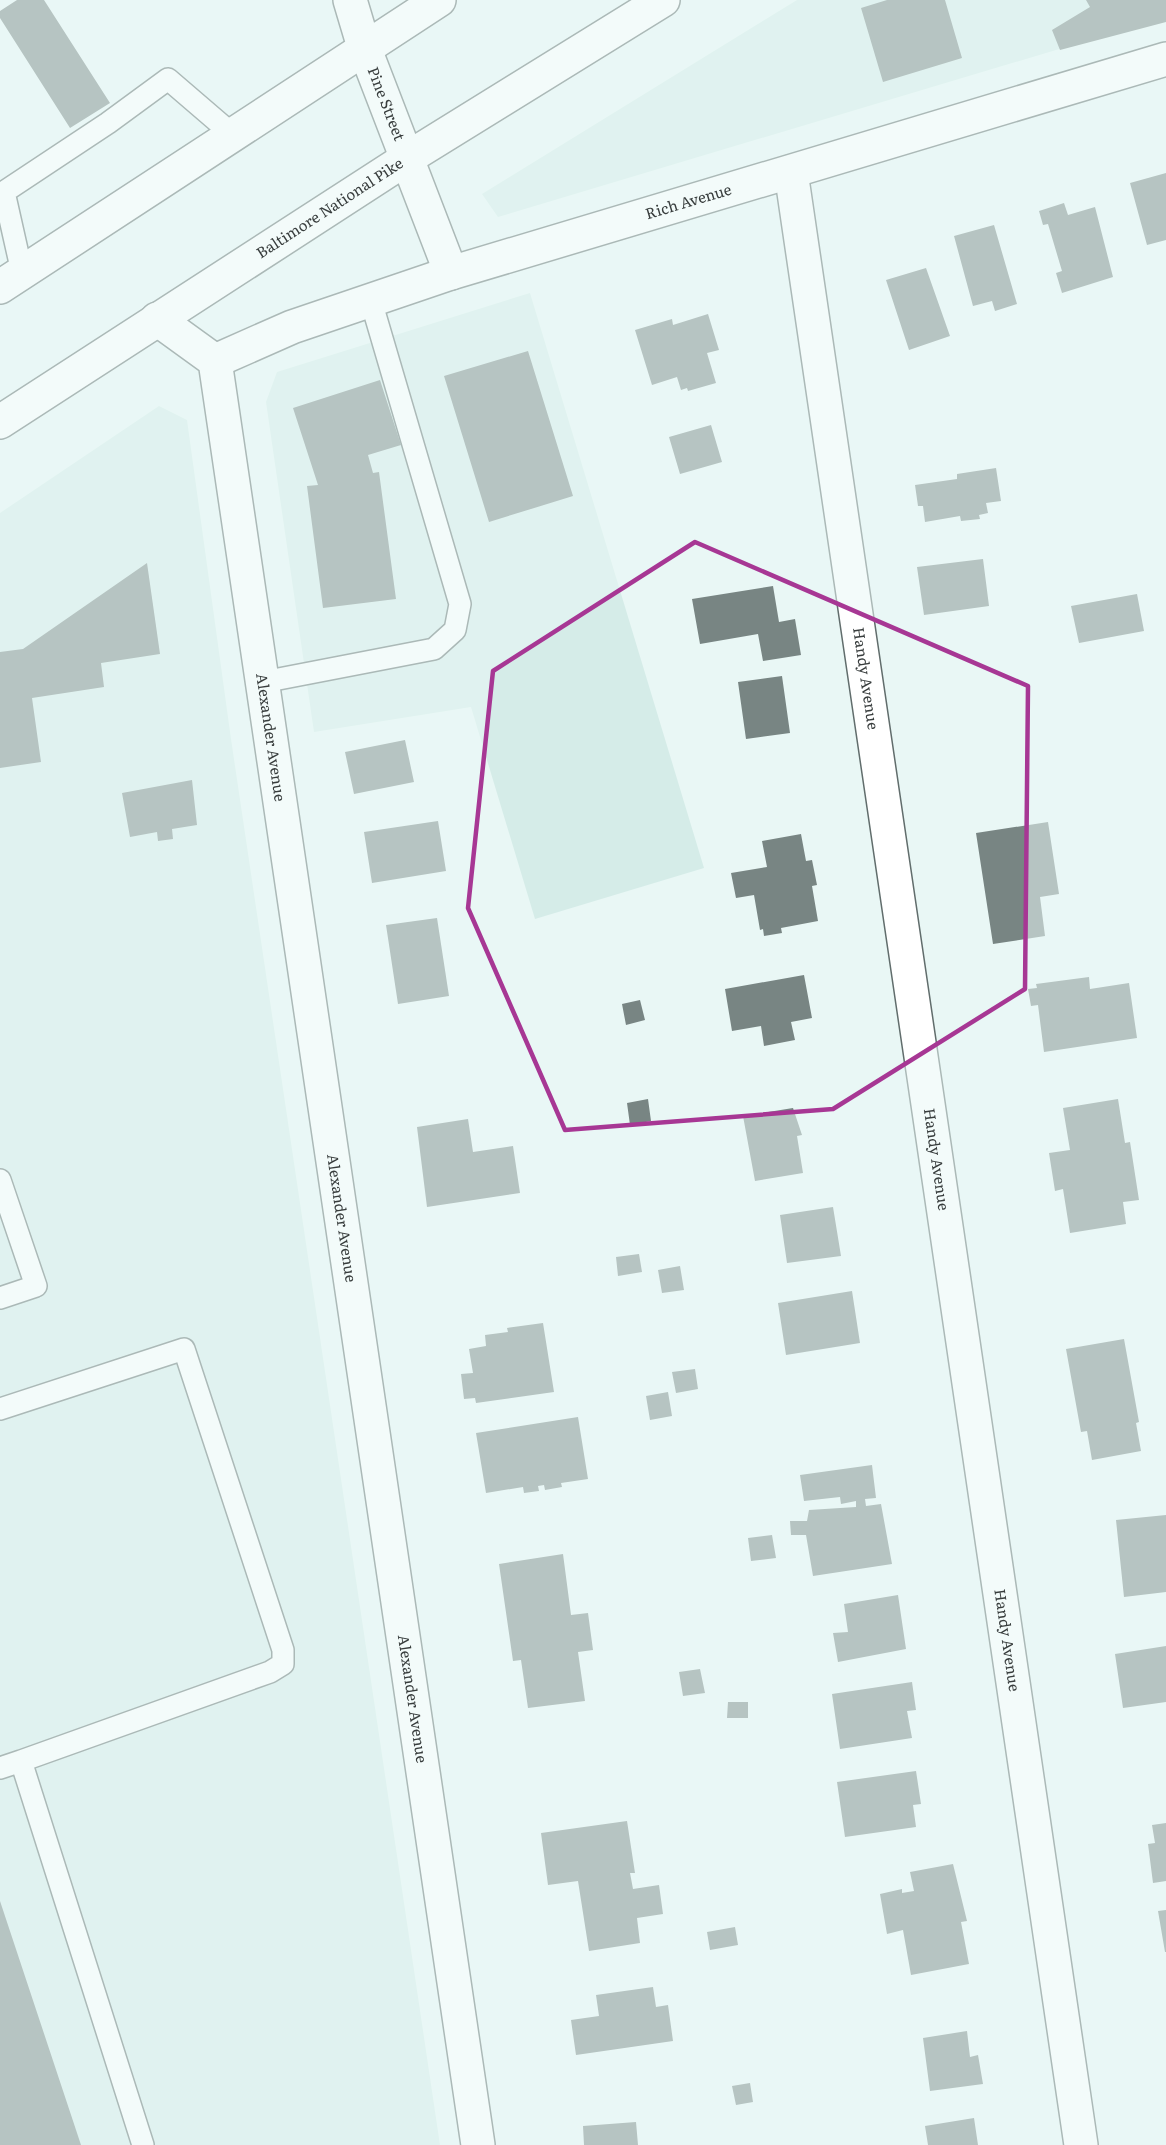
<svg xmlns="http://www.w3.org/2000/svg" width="1166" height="2145" viewBox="0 0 1166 2145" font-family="Literata,serif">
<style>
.built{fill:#d5ece8}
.building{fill:#788583}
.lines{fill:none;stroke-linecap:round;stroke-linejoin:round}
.lane-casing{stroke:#616d6c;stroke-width:24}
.street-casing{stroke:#616d6c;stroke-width:36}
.primary-casing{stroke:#616d6c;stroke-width:36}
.lane{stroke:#fff;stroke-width:21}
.street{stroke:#fff;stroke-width:33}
.primary{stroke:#fff;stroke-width:33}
.marked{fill:none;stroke:#a73794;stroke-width:4.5;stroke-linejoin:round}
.labels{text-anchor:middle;stroke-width:6;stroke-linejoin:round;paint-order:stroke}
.street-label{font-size:15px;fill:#383d3d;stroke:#fff}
</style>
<rect width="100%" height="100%" fill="#e9f7f5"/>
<!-- built -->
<path class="built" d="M797 0H1166V17L498 217 482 194Z
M530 293 704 868 535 919 471 707 314 732 266 402 277 372Z
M159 406 187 420 231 739 440 2145H0V513Z"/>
<!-- building -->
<path class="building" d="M17 0H44L110 103 70 128 0 18V11Z
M887 0H945L962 58 883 82 861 8Z
M1086 0H1166V22L1060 50 1052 30 1090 7Z
M1166 173V240L1147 245 1130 183Z
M1064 203 1068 215 1095 207 1113 277 1062 293 1056 273 1062 271 1048 224 1043 225 1039 211Z
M994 225 1017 304 995 311 992 301 973 306 954 236Z
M926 268 950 336 909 350 886 280Z
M708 314 719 350 707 353 716 383 688 391 687 388 681 390 677 377 652 385 635 330 672 319 673 325Z
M528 351 573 496 489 522 444 376Z
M380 380 401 445 368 455 373 473 379 472 396 599 323 608 307 486 318 485 293 408Z
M711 425 722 462 680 474 669 437Z
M996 468 1001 501 986 503 988 513 979 515 980 519 961 521 960 516 925 522 923 506H918L915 485 957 479V474Z
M983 559 989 606 924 615 917 567Z
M147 563 160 654 101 663 104 687 32 698 41 762 0 768V652L23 649Z
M773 586 779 622 795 619 801 655 763 661 758 634 700 644 692 599Z
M1137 594 1144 631 1079 643 1071 606Z
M782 676 790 733 746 739 738 682Z
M405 740 414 782 354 794 345 752Z
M192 780 197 825 172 829 173 839 158 841 157 832 130 837 122 793Z
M438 821 446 871 372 883 364 832Z
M1048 822 1059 894 1040 897 1045 936 993 944 976 833Z
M801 834 806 861 812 860 817 885 812 886 818 921 781 928 782 933 764 936 763 929 760 930 754 895 736 898 731 873 767 867 762 841Z
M437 918 449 996 398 1004 386 925Z
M804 975 812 1018 791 1022 795 1040 764 1046 761 1026 732 1031 725 989Z
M1089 977 1090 989 1129 983 1137 1038 1044 1052 1038 1005 1031 1006 1028 989 1037 988 1036 984Z
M640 1000 645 1020 626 1025 622 1004Z
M648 1099 651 1121 630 1125 627 1103Z
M1118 1099 1125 1143 1130 1142 1139 1200 1123 1202 1126 1224 1070 1233 1063 1189 1055 1191 1049 1153 1070 1150 1063 1108Z
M793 1108 802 1135 797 1136 803 1173 755 1181 743 1116Z
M468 1119 473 1152 513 1146 520 1193 427 1207 417 1127Z
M833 1207 841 1256 787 1263 780 1215Z
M639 1254 642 1272 618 1276 616 1257Z
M680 1266 684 1290 662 1293 658 1270Z
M852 1291 860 1343 786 1355 778 1303Z
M543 1323 554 1392 476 1403 475 1398 464 1399 461 1374 473 1373 469 1349 486 1346 485 1335 508 1332 507 1328Z
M1124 1339 1139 1422 1136 1423 1141 1451 1092 1460 1087 1431 1081 1432 1066 1349Z
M695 1369 698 1389 676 1393 672 1372Z
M668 1392 672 1416 650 1420 646 1396Z
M578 1417 588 1479 561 1483 562 1487 545 1490 544 1485 538 1486 539 1491 524 1493 523 1487 486 1493 476 1433Z
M872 1465 876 1498 865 1499 866 1506 881 1504 892 1564 813 1576 806 1535H791L790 1521H807L809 1510 856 1507V1501L841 1504 840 1497 804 1501 800 1475Z
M1166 1515V1592L1124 1597 1116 1520Z
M772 1535 776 1558 751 1561 748 1538Z
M563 1554 571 1615 588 1613 593 1650 578 1652 585 1701 528 1708 521 1660 513 1661 499 1564Z
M898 1595 906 1649 838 1662 833 1633 848 1632 844 1604Z
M1166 1646V1702L1123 1708 1115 1654Z
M700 1669 705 1693 683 1696 679 1672Z
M912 1682 916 1710 907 1711 912 1738 840 1749 832 1694Z
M728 1702H748V1718H727Z
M916 1771 921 1804 913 1805 916 1827 845 1837 837 1782Z
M627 1821 635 1873H630L633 1889 659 1885 663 1914 637 1918 640 1943 589 1951 578 1881 548 1885 541 1833Z
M1166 1823V1881L1153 1883 1148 1844 1155 1843 1152 1825Z
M953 1864 967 1921 961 1922 969 1964 911 1975 903 1930 887 1934 880 1894 902 1889V1893L914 1891 910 1872Z
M0 1901 81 2145H0Z
M1166 1910V1952H1165L1158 1911Z
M735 1927 738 1945 710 1950 707 1932Z
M653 1987 656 2007 668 2005 673 2041 576 2055 571 2020 599 2016 596 1995Z
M967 2031 970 2057 978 2055 983 2084 930 2091 923 2038Z
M750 2083 753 2102 736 2105 732 2086Z
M974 2118 978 2145H928L925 2126Z
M636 2122 638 2145H584L583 2126Z"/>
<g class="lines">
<defs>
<path id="lane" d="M22 272 4 192 108 123 168 79 232 134
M263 682 434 649 455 630 460 604 371 301
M0 1180 36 1286 0 1298
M0 1409 184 1349 283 1650V1664L270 1672 21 1761
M0 1768 21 1761 143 2145"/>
<g id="street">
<path id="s1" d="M350 0 364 47 451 273"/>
<path id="s2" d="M791 172 1081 2145"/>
<path id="s3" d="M157 319 215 361 478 2145"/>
<path id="s4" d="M215 361 292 327 451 273 1166 59"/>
</g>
<g id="primary">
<path d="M0 287 439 0"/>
<path id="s5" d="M0 422 406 159 663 0"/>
</g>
</defs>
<!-- lane casing -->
<use href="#lane" class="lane-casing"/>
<!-- street casing -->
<use href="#street" class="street-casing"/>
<!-- primary casing -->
<use href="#primary" class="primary-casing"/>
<!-- lane -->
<use href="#lane" class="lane"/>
<!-- street -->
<use href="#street" class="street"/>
<!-- primary -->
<use href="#primary" class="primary"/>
</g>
<!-- marked area -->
<path d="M0 0H1166V2145H0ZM695 542 1028 686 1025 989 833 1109 565 1130 468 908 493 671Z" fill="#e9f7f5" fill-opacity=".55" fill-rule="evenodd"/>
<path class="marked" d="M695 542 1028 686 1025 989 833 1109 565 1130 468 908 493 671Z"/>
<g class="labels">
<!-- street labels -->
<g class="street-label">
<text dy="5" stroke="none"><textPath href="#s1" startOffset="110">Pine Street</textPath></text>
<text dy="5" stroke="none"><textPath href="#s4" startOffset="500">Rich Avenue</textPath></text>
<text dy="5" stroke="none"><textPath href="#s5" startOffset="393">Baltimore National Pike</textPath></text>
<text dy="5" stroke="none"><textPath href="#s2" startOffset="512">Handy Avenue</textPath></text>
<text dy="5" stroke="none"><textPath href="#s3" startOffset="452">Alexander Avenue</textPath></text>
<text dy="5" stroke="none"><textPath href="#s2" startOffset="998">Handy Avenue</textPath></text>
<text dy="5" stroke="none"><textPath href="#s3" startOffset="938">Alexander Avenue</textPath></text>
<text dy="5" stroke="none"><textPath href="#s2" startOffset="1484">Handy Avenue</textPath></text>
<text dy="5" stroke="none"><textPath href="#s3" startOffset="1424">Alexander Avenue</textPath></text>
</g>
</g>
</svg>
